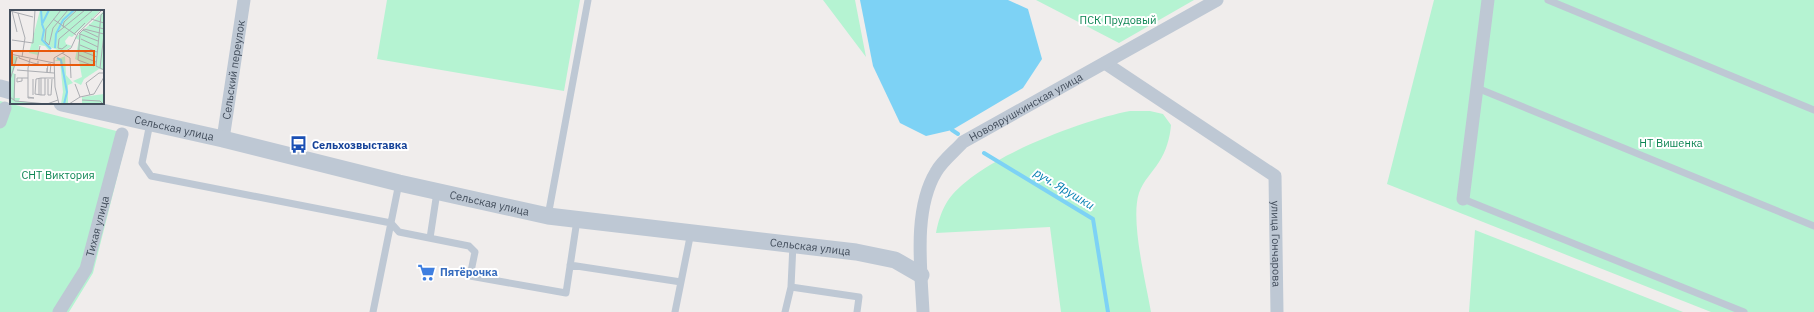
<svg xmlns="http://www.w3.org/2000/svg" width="1814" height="312" viewBox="0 0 1814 312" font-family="'IBM Plex Sans',sans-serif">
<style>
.green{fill:#b5f3d2}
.water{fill:#7dd2f5}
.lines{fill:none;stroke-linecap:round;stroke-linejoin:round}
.stream{stroke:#7dd2f5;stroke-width:4}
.service{stroke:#bec8d4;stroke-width:7}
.minor{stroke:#bec8d4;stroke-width:13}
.tertiary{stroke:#bec8d4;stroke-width:17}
.labels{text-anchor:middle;stroke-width:4;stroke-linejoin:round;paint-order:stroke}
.park-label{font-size:11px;fill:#0d8553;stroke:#fff}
.street-label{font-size:11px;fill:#434e5c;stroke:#fff}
.transit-label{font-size:11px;font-weight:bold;fill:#164399;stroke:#fff;text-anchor:start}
.shop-label{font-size:11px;font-weight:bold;fill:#366cbe;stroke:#fff;text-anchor:start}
.water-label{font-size:12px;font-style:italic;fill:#007eb2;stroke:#fff}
.inset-river{fill:none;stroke:#7dd2f5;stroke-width:2}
.inset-road{fill:none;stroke:#abadb2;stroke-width:1}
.view{fill:#e8590c;fill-opacity:0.15;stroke:#e8590c;stroke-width:2}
.inset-edge{fill:none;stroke:#434e5c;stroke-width:2}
</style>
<rect width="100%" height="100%" fill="#f0edec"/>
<!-- green -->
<path class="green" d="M387 0H580L564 91 377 59Z
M823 0H855L866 57Z
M1036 0H1194L1119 43Z
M1434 0H1814V312H1711L1387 184Z
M0 101 128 134 93 273 69 312H0Z
M1130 111H1150L1163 114 1171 125C1170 138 1166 151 1159 162 1152 173 1143 181 1139 193 1130 220 1146 283 1151 312H1061L1050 227 936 233C938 222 941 212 947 202 974 160 1082 120 1130 111Z
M1475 230 1683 312H1469Z"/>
<!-- water -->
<path class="water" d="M860 0H1008L1028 9 1042 59 1023 88 952 130 926 136 900 123 873 66Z"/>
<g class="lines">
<!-- stream -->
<path class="stream" d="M952 130 958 134
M984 153 1093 219 1108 312"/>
<!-- service -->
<path class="service" d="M1548 0 1814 110
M1477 88 1814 226
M150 123 142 163 151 176 391 223 399 232 469 246 475 252 470 276 566 293 577 220
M1463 199 1744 312
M548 216 588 0
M430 238 437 192
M570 265 681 282
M791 287 793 244
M373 312 399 183
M675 312 691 232
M785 312 791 287 859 297 857 312"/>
<!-- minor -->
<g class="minor">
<path id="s1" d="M1105 63 1275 176 1277 312"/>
<path d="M0 122 5 108"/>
<path id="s2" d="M223 139 244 0"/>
<path d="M1463 199 1488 0"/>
<path id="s3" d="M59 312 86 269 122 134"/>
<path id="s4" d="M923 312C921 269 913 210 936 172 942 161 954 152 963 142L1217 0"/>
</g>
<!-- tertiary -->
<g class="tertiary">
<path d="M0 88 11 91"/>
<path id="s5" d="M62 103 223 139 399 183 548 216 856 252 895 260 921 275"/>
</g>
</g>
<!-- icons -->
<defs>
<symbol id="bus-bare" viewBox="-9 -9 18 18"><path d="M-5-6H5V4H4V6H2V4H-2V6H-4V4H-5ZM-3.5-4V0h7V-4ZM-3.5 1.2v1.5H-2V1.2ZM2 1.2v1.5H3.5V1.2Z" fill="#1a4fb4" stroke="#fff" stroke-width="2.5" paint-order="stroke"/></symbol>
<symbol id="supermarket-bare" viewBox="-9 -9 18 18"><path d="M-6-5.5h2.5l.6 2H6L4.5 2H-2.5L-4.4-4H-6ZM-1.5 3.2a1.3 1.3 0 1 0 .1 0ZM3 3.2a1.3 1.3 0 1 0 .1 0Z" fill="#3f7fe0" stroke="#fff" stroke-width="2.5" paint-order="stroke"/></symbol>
</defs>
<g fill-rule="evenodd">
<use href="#bus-bare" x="286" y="132" width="25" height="25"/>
<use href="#supermarket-bare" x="414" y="260" width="25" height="25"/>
</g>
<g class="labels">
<!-- park labels -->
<g class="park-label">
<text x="1118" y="24">ПСК Прудовый</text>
<text x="1671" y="147">НТ Вишенка</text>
<text x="58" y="179">СНТ Виктория</text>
</g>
<!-- street labels -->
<g class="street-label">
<text dy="4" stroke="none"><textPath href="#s2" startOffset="70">Сельский переулок</textPath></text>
<text dy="4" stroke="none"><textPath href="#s4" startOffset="255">Новоярушкинская улица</textPath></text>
<text dy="4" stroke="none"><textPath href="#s5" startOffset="115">Сельская улица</textPath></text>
<text dy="4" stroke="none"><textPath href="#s5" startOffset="439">Сельская улица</textPath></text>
<text dy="4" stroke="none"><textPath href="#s3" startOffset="95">Тихая улица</textPath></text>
<text dy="4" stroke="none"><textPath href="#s1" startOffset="272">улица Гончарова</textPath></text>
<text dy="4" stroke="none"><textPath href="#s5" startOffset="763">Сельская улица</textPath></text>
</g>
<!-- transit labels -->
<g class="transit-label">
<text x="312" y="149">Сельхозвыставка</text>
</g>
<!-- shop labels -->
<g class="shop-label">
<text x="440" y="276">Пятёрочка</text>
</g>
<!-- water labels -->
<g class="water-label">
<text transform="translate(1064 189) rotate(31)" y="4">руч. Ярушки</text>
</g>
</g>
<!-- overview -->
<g transform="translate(10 10)">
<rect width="94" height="94" fill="#f0edec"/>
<path d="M30 0H91L62 27 59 26 55 31 56 34 62 36 53 42 40 37 41 43 35 36 29 35 28 45 19 43ZM94 1V60L89 59 74 69 71 75 63 71 72 67 69 51 65 49 69 30 65 28ZM0 45 8 47 3 63 5 64V88H10L9 91 35 94H0ZM55 46 56 65 63 73 58 75V94H51L53 82 50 51H44ZM94 84V94H72V87Z" fill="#b5f3d2"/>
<path class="inset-river" d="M31 0 32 13M39 0 32 14 34 20 32 30 41 39M45 38 46 24 53 10 64 0M47 48 51 50 57 82 54 94"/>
<path class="inset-road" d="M0 1 23 7M2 1 7 22M94 2 91 5 86 56 94 60M8 3 15 28 12 47M43 9 66 25M81 9 94 13M79 15 94 19M53 17 54 12 67 0M73 20 88 27M48 22 75 0M64 24 75 13M69 24 74 19 94 24M70 24 68 50 84 56M70 24 88 31M71 29 88 37M2 30 23 33 25 0M39 35 35 31 36 19 51 0M39 35 43 18 58 0M57 35 52 39 48 38 49 29 83 0M70 35 87 42M69 40 87 47M52 43 60 48 61 68M0 44 44 53M69 45 86 52M9 46V48L23 53 28 54V51M27 50 30 36M37 58V62L38 54H41L40 63M90 58 94 24M7 60 44 63M12 68V71L7 72V68H18M29 68V85M35 68V85H31V68H44M23 69V85M38 69V85H41L42 69M0 70 7 47M65 74 70 87M31 85 25 84 26 69 31 68M80 85 76 73 89 63H94M0 87 5 91 37 94 48 90M18 87 24 88H18V58L20 49M4 90 5 64M72 90 90 91 93 94M49 94 45 77 44 48 61 38 68 23 92 0M59 94 70 87 84 84 94 67"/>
<path class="view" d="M2 41H84V55H2Z"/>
<rect width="94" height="94" class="inset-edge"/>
</g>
</svg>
